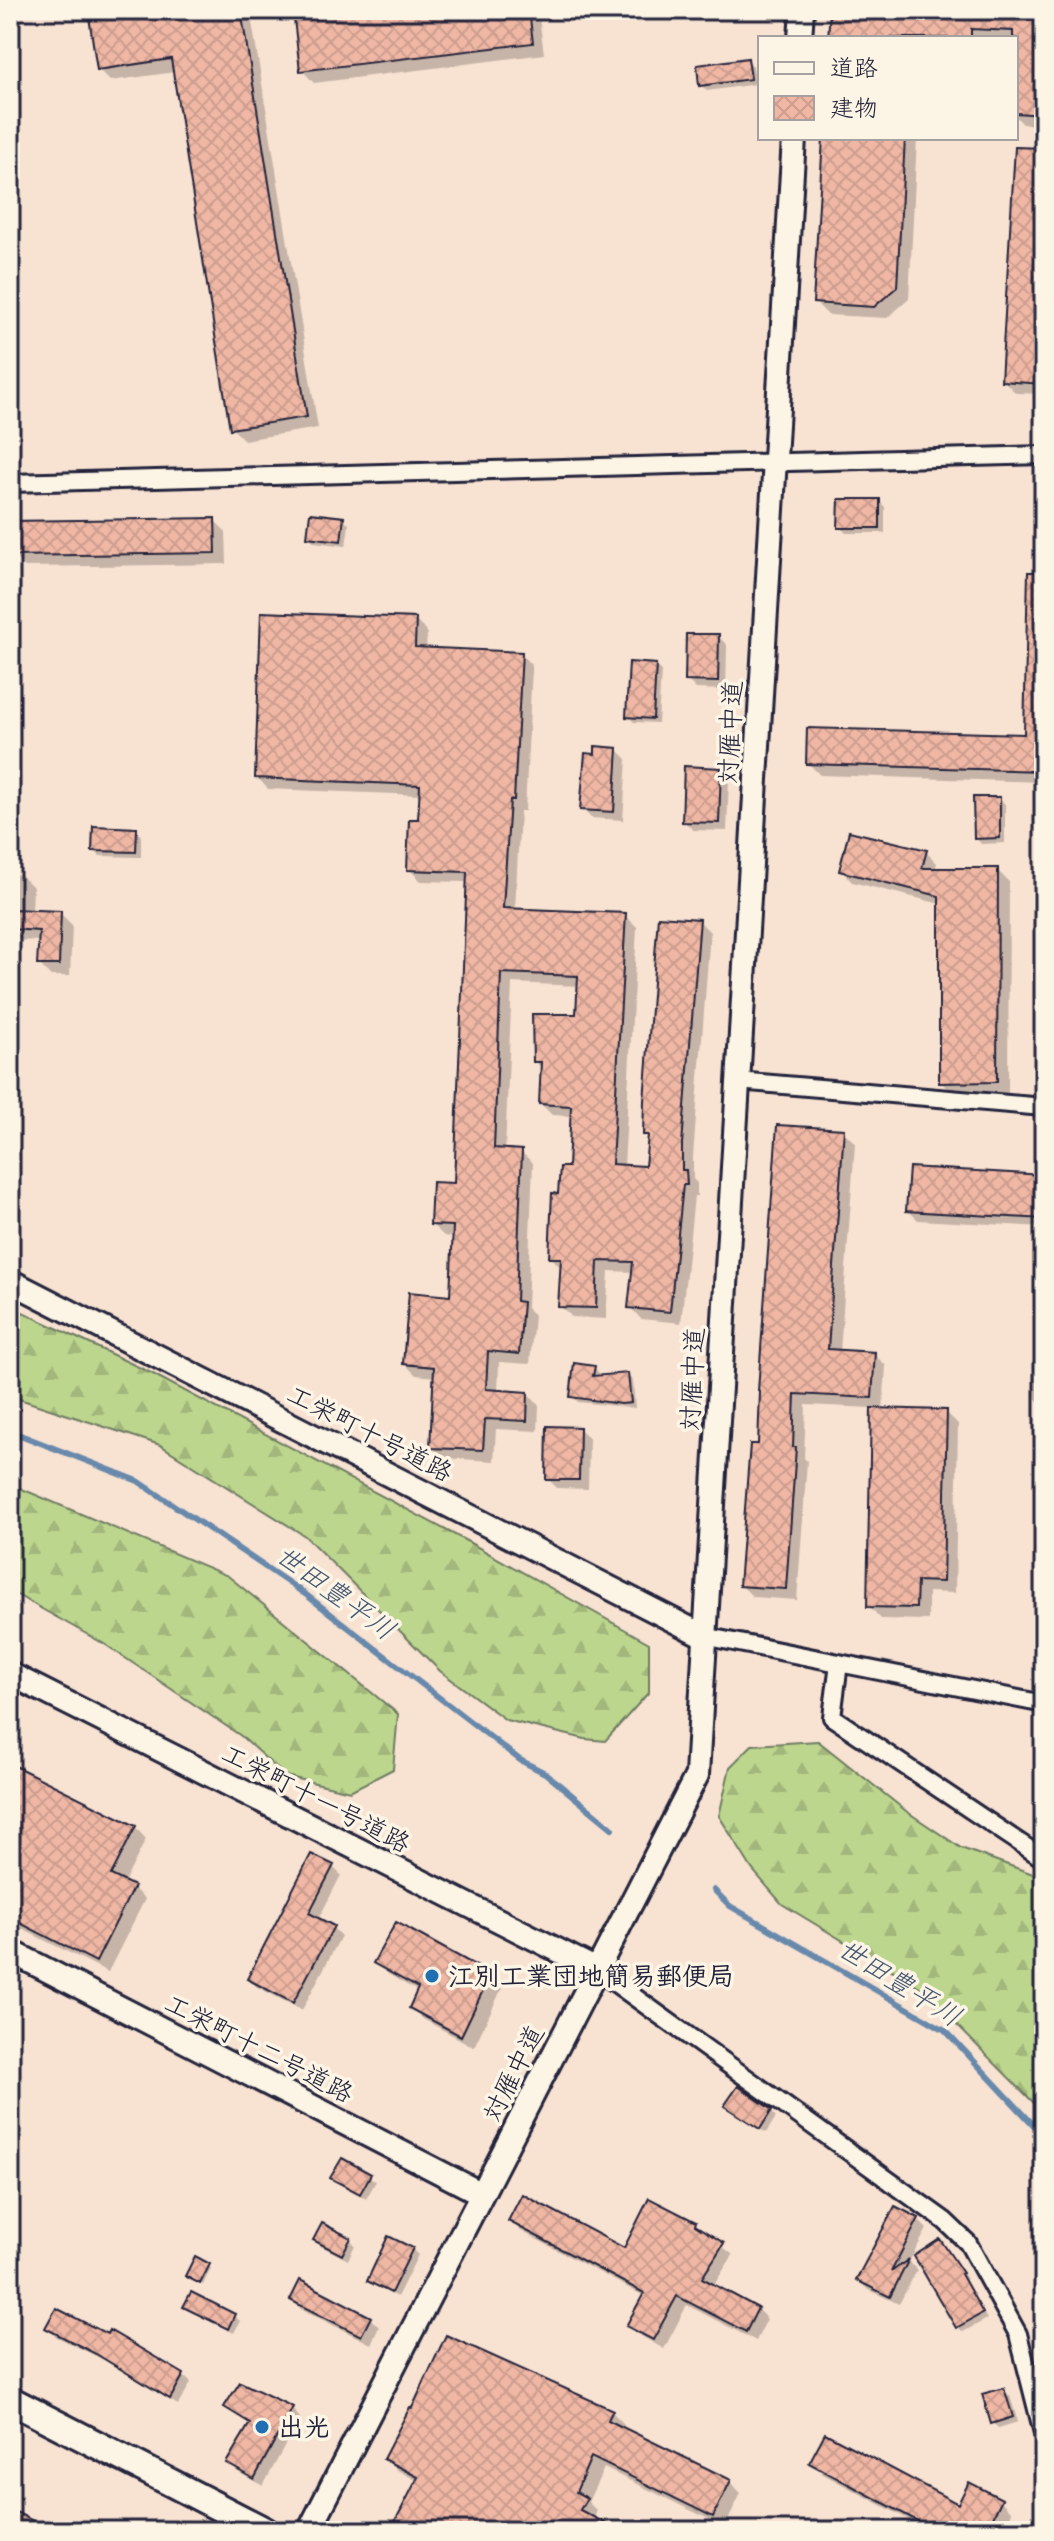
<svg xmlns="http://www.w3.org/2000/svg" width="1054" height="2541" viewBox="0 0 1054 2541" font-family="'Architects Daughter','Klee One',sans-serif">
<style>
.forest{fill:url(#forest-firs);stroke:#6f7c64;stroke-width:2}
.shadow{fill:#0003}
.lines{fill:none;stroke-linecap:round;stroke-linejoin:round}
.stream{stroke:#6889ab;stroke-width:6}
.building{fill:url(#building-cross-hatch);stroke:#22223b;stroke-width:2}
.street-casing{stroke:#22223b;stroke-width:22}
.secondary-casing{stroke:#22223b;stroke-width:28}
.primary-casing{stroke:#22223b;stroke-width:32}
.street{stroke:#fcf5e5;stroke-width:16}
.secondary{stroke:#fcf5e5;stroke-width:22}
.primary{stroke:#fcf5e5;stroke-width:26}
.poi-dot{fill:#1f6fb2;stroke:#fcf5e5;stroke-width:3}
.labels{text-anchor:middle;stroke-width:7;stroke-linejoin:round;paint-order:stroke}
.street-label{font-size:26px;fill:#22223b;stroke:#fcf5e5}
.poi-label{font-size:26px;font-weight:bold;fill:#22223b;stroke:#fcf5e5;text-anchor:start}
.water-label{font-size:28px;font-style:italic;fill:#455673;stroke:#fcf5e5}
</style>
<defs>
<pattern id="forest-firs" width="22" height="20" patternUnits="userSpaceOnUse" patternTransform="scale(2)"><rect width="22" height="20" fill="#bcd68d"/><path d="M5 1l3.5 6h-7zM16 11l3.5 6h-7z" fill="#a1b77b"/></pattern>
<pattern id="building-cross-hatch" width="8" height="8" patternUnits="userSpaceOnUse" patternTransform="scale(2)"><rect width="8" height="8" fill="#efb7a4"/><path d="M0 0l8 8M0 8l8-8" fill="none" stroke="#cd9d8e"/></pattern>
</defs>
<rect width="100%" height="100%" fill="#f8e2d2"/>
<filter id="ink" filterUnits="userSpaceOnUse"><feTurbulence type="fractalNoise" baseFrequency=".0125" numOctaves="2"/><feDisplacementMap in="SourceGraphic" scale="16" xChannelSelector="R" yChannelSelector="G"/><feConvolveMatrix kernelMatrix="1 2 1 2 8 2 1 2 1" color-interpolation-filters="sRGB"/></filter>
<g filter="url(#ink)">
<!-- forest -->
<path class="forest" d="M10 1306 151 1373 472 1544 649 1643V1692L605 1741 585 1739 506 1720 440 1671 305 1536 160 1445 10 1396Z
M10 1484 228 1576 398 1714 393 1769 350 1791 285 1776 241 1736 106 1645 10 1591Z
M818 1741 906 1811 961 1848 1044 1878V2113L918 1986 782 1904 752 1869 719 1816 730 1767 752 1745Z"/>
<!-- shadow -->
<path class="shadow" d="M90 10H250L318 428 244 440 232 428 175 72 110 81 98 69Z
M295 10H538L544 54 314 83 302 70Z
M617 10H631V14L620 15Z
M832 10H1044V125L1023 124 1016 117V38H830Z
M748 61 753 66 756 84 707 91 701 85Z
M825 138H917L909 299 887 318 828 315 816 303Z
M1044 150V394L1016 393 1004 381Z
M879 501 885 507V533H846L840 527Z
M343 519 349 524 346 546 314 542 309 536Z
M214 520 226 532 227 564 25 567 12 555Z
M1044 574V782L820 775 808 763 1026 736Z
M415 620 427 632 426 650 521 654 532 666 525 811H520L515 910 625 915 637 927 624 1167 647 1168 649 1138 645 1134 699 921 710 932 693 1157V1179L697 1183V1196H694L681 1323 641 1319 630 1307 634 1272 609 1271 606 1319 572 1317 560 1306 562 1269 551 1257 560 1196 570 1170 572 1116 552 1115 541 1104 543 1069 535 1062 578 1016 580 986 512 983 505 1151 521 1152 533 1163 527 1308 534 1315 530 1364 499 1362 498 1392 528 1394 539 1405 538 1431 496 1429 494 1461 444 1458 432 1447 436 1377 416 1375 405 1364 452 1298 455 1237 444 1236 432 1225 456 1185 468 882 421 881 409 869 420 821 421 795 268 789 257 777Z
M718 636 727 645 726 690 696 689 687 680Z
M655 666 661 671 658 723 634 722 628 716Z
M618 750 627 759 623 820 591 818 582 809 597 756Z
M720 770 729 779 727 831 693 830 684 821Z
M999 799 1005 804V843L981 844 976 838Z
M136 830 141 836V857L100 856 94 850Z
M926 852 937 863 935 870H997L1009 882 1008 1093H952L941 1082V904L852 882 841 870Z
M10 874 21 875 33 887 32 912 60 913 72 925 70 976H51L39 964 40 941 10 940Z
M843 1131 855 1143 840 1352 874 1354 886 1366 883 1410 946 1412 958 1424 955 1593 928 1592V1620L881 1619 869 1606 873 1408 806 1405 804 1458 807 1461 797 1600 753 1597 741 1585 760 1447Z
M1044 1177V1227L918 1220 908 1210Z
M1044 1274V1407L1035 1398V1373H1039Z
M594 1367 599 1373V1378L627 1375 633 1381 635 1408 578 1402 572 1396Z
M580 1429 589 1438 588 1489 557 1488 548 1479Z
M10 1781 135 1827 146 1839 124 1883 133 1888 145 1899 108 1972 10 1923Z
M332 1866 341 1875 318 1920 333 1928 341 1936 302 2010 257 1987 249 1979Z
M397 1924 490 1976 502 1988 474 2047 423 2019 411 2007 419 1992 388 1974 376 1962Z
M733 2111H771L776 2117 766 2133Z
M342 2160 376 2181 366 2199 333 2177Z
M918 2220 927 2229 909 2262 917 2270 899 2304 867 2289 858 2280Z
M510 2221 625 2251 695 2224 733 2255 713 2286 757 2309 767 2319 756 2341 687 2305 664 2349 639 2335 629 2325 644 2296 521 2231Z
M350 2239 355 2245 348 2260 321 2246 315 2240Z
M940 2241 967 2279 965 2280 987 2319 963 2332 958 2327Z
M412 2249 418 2255 397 2297 375 2286 369 2280Z
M196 2259 211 2268 203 2285 189 2278Z
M292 2300 370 2318 379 2327 371 2344 301 2309Z
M186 2306 234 2316 240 2321 234 2333 191 2312Z
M47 2328 183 2375 191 2383 178 2405 106 2361 55 2336Z
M1004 2390 1010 2396 1018 2422 998 2428 992 2422Z
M226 2407 292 2409 300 2418 263 2486 238 2472 229 2463 251 2425Z
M612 2412 624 2424 621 2429 730 2482 741 2493 725 2527 604 2468 588 2502 597 2511 593 2519 614 2531H392L418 2481 397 2470 386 2459Z
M812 2462 958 2506 970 2485 1001 2501 1012 2512 1003 2531H930L823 2474Z"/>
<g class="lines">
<!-- stream -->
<path class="stream" d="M10 1431 138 1481 305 1594 520 1760 545 1773 612 1828
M714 1890 730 1906 945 2030 1044 2136"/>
</g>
<!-- building -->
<path class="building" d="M88 10H241L307 417 230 429 171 59 97 70Z
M293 10H529L533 43 300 71Z
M830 10H1044V115L1016 113V38H1013V31L971 29V38H828Z
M748 58 751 79 699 86 697 65Z
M823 138H905L897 287 874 307 813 303Z
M1015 147 1044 148V384L1001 381Z
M839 499H880V528H838Z
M310 513 344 517 341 541 307 537Z
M215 518 216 553 10 556V521Z
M1028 572H1044V771L806 764 807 728 1024 734Z
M261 612 416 618 415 647 522 652 514 800H510L503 908 626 913 612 1164 645 1166 648 1135H643L644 1101 658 916 700 919 682 1144V1170H686L687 1185H683L670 1312 628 1308 633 1262 598 1261 596 1308 558 1307 561 1258H549L552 1193 558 1194 560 1167H568L571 1106 539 1104 541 1062H533L532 1014H576L578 976 501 973 494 1148 522 1150 516 1301 523 1302 519 1354 488 1351 486 1389 528 1392 527 1421 485 1419 483 1450 430 1448 434 1367 403 1364 409 1292 450 1296 453 1226 430 1225 432 1182 454 1183 467 872 407 870 409 819H418L420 785 255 778Z
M686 634H719L718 682 685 681Z
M629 662 656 664 653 719 626 717Z
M595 746 618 748 614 812 580 810 585 753 595 754Z
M684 766 721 768 719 823 682 822Z
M973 797H1000V838L974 839Z
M93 826 137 828 136 852 92 851Z
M849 831 927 850 922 868H998L997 1082 939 1083V896L839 871Z
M10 909 61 911 59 965H37L39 931 10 929Z
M777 1125 844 1129 828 1349 875 1352 872 1398 795 1394 793 1447H796L786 1589 739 1586 750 1444H758L760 1392 758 1391Z
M909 1167 1044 1175V1219L906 1211Z
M574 1363 595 1366 593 1376 628 1373 631 1403 621 1404 570 1397Z
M871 1408 947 1410 943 1582 917 1581 916 1608 867 1607Z
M547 1426 580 1427 579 1480H546Z
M15 1766 136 1826 111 1875 134 1886 96 1962 10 1918V1777Z
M311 1854 334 1865 309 1913 334 1926 293 2003 247 1979Z
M396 1922 491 1974 461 2036 409 2008 418 1988 373 1963Z
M738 2086 772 2110 760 2129 724 2106Z
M342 2158 371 2174 360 2194 330 2178Z
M522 2194 624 2248 649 2198 696 2222 695 2225 724 2243 702 2278 758 2308 746 2332 677 2296 653 2340 626 2326 644 2293 508 2221Z
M895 2206 919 2218 891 2272 909 2259 890 2297 856 2280Z
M322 2223 351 2238 342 2255 313 2240Z
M388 2236 413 2248 391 2293 367 2281Z
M940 2239 963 2273 961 2274 983 2313 956 2328 914 2256Z
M195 2256 210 2264 200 2284 185 2276Z
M300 2280 371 2317 361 2336 290 2300Z
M191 2292 235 2314 228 2329 183 2307Z
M56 2308 107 2334 109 2330 184 2374 170 2399 96 2354 45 2328Z
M446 2335 613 2410 608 2420 731 2480 713 2517 591 2457 576 2492 587 2498 580 2510 620 2531H390L418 2477 383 2459 410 2407 412 2408Z
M240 2382 293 2407 254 2479 226 2463 250 2423 224 2407Z
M1004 2388 1013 2417 991 2424 982 2394Z
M825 2433 958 2504 969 2482 1002 2499 986 2531H936L809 2463Z
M10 2509 52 2531H10Z"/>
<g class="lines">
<defs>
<path id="street" d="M10 483 1044 455
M737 1081 1044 1107
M704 1636 1044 1704
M839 1663 832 1717 1044 1859
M597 1970 945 2221 968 2243 1018 2334 1044 2437"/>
<path id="secondary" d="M800 38 802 10
M10 1281 704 1636
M10 1674 597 1970
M10 1951 482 2194
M309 2531 697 1775 794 138"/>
<path id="primary" d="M10 2400 265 2531"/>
</defs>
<!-- street casing -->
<use href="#street" class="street-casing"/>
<!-- secondary casing -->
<use href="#secondary" class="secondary-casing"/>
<!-- primary casing -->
<use href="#primary" class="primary-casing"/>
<!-- street -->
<use href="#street" class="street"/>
<!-- secondary -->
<use href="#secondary" class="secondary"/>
<!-- primary -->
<use href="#primary" class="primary"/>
</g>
</g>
<!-- markers -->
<g class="poi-dot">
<circle cx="432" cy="1976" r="8"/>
<circle cx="262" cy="2427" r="8"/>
</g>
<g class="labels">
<!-- street labels -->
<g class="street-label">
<text transform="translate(730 732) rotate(-87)" y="9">対雁中道</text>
<text transform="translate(692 1379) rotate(-87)" y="9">対雁中道</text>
<text transform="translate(370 1433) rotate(27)" y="9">工栄町十号道路</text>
<text transform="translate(316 1798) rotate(27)" y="9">工栄町十一号道路</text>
<text transform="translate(259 2048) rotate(27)" y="9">工栄町十二号道路</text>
<text transform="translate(513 2073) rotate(-63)" y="9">対雁中道</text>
</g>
<!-- poi labels -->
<g class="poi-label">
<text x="448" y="1985">江別工業団地簡易郵便局</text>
<text x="278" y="2436">出光</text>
</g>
<!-- water labels -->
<g class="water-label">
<text transform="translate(336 1592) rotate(36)" y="10">世田豊平川</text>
<text transform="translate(900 1982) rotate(32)" y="10">世田豊平川</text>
</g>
</g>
<!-- margin -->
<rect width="1054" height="2541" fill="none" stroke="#fcf5e5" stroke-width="40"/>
<rect x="20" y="20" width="1014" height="2501" fill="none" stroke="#22223b" stroke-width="3" filter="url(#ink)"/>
<!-- legend -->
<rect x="758" y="36" width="260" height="104" fill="#fcf5e5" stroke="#a5a1a1" stroke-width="2"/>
<rect x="774" y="62" width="40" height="12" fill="#fcf5e5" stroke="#a5a1a1" stroke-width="2"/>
<text x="830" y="76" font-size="24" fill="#22223b">道路</text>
<rect x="774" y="96" width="40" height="24" fill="url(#building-cross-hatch)" stroke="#a5a1a1" stroke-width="2"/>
<text x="830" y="116" font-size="24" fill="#22223b">建物</text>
</svg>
